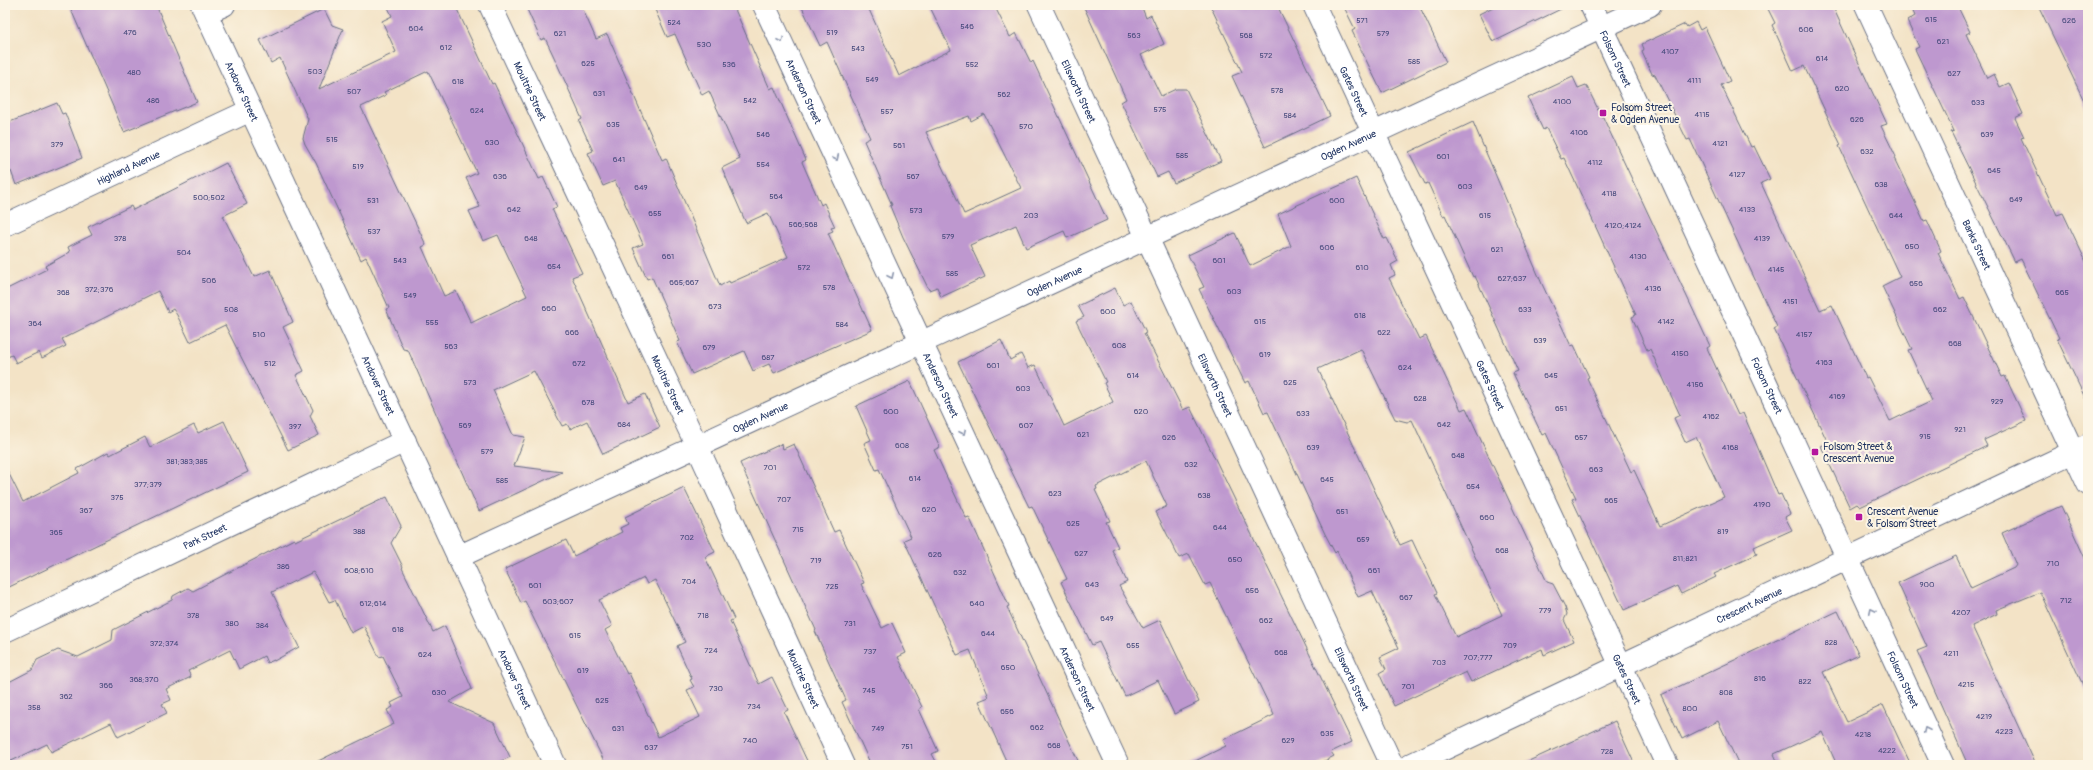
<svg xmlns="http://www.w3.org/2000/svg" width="2093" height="770" viewBox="0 0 2093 770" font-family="Pangolin,sans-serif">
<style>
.building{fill:#be98cf;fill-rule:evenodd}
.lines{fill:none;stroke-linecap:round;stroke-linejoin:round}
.street-casing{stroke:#676e82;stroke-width:24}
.street{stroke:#fff;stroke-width:22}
.oneway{stroke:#8d97ae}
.poi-dot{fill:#b5179e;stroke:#fcf5e5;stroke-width:1.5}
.labels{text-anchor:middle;stroke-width:4;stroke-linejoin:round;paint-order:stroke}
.number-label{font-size:8px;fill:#44497a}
.street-label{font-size:10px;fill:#1b2f5e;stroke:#fcf5e5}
.poi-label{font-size:10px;fill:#1b2f5e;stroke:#fcf5e5;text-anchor:start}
</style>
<rect width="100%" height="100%" fill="#fcf5e5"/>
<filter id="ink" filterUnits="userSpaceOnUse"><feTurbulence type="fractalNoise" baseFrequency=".025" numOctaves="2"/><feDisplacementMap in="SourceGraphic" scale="8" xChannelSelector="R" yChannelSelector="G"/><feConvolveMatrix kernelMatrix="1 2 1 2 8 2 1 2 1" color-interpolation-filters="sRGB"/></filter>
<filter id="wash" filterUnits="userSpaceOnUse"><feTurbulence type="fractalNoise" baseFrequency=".012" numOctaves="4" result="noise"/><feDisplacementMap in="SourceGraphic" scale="16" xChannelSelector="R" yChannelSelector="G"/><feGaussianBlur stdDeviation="0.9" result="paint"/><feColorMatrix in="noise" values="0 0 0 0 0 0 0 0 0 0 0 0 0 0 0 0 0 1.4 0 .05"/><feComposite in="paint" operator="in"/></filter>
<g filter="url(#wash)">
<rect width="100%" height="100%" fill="#f3e3c6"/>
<g id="blocks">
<!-- building -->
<path class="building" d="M69 5H143L144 9 156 5 197 102 124 132Z
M387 5H455L492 84 494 83 539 179 543 177 557 207 552 209 582 273 572 277 628 402 645 394 660 427 603 454 587 421 570 429 567 424 562 426 534 371 493 390 513 435 525 437 514 466 562 472 479 511 408 350 403 349 386 309 389 308 366 257 361 260 316 163 305 144 303 138 308 119 280 58 271 63 260 40 324 9 332 25 343 29 319 89 396 52 382 21 392 16ZM428 71 477 173 466 178 480 207 469 211 483 241 498 235 527 296 471 323 456 291 444 296 422 247 426 245 361 107 386 95 384 92Z
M525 5H581L596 39 607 34 662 160 666 158 720 286 729 281 730 283 788 257 768 213 746 223 722 168 740 159 709 91 702 95 675 34 667 37 653 5H733L770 89 774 87 795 135 806 160 802 162 821 205 824 203 835 227 831 228 833 231 828 233 872 330 774 373 769 364 753 371 744 351 692 374 677 342 680 341 652 277 647 279 633 248 643 244 615 181 603 186 588 153 593 151 579 121 582 119 554 57 545 38 541 40Z
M801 5H867L899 76 951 50 929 5H994L1010 37 1016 33 1031 63 1033 61 1107 220 1067 238 1064 231 1026 248 1016 225 970 245 985 277 941 297 937 287 929 290 903 237 890 206 892 205 864 141 870 138 827 42 820 46ZM984 114 1021 188 964 214 926 132 969 116 971 121Z
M1083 5H1141L1146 18 1151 15 1164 44 1141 55 1161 96 1176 89H1186L1221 161 1174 183 1168 172 1157 177 1121 102 1126 99Z
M1210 5H1277L1330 116 1265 147 1232 76 1242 72Z
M1343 5H1419L1446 62 1382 93 1352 31 1355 29Z
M1497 5H1569L1493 42 1479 14Z
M1766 5H1832L1887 124 1881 126 1896 157 1894 158 1924 221 1927 220 1941 251 1938 253 1960 299 1964 297 2002 377 2005 376 2026 421 1984 440 1987 446 1860 507 1857 504 1850 508 1821 446 1828 443 1774 329 1777 327 1690 139 1687 140 1655 75 1652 74 1642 52 1644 49 1642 44 1685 24 1687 27 1696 22 1700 30 1705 27 1730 81 1721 85 1751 147 1754 146 1770 179 1761 183 1820 310 1832 305 1866 378 1868 377 1890 421 1932 401 1908 350 1912 349 1882 286 1900 277 1839 146 1841 145 1804 66 1793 71 1772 25 1775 23Z
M1910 5H1957L1970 32 1966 34 1987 78 1994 74 2000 87 2009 83 2023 114 2015 118 2024 137 2021 138 2057 215 2063 213 2088 266V404L2057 339 2059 338 2021 259 2015 262 1951 132 1954 131 1915 49 1919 47 1907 21 1915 16Z
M2038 5H2088V109Z
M1573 77 1578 88 1586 85 1600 113H1601L1710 346 1707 348 1738 415 1743 413 1778 495 1781 494 1790 514 1785 517 1792 530 1754 547 1757 554 1714 574 1716 577 1681 594 1677 586 1624 610 1572 499 1576 498 1546 433 1542 435 1513 373 1518 371 1475 276 1473 277 1445 215 1443 216 1428 183 1425 184 1409 152 1473 122 1542 284 1571 346 1574 345 1589 377 1587 378 1631 472 1634 470 1660 526 1724 497 1696 437 1685 442 1674 418 1680 415 1650 349 1647 350 1632 317 1636 315 1578 188 1564 158 1561 159 1546 128 1543 130 1528 98Z
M57 103 62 114 65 113 82 158 16 185 11 171 5 173V124Z
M226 163 247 204 223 216 254 277 270 270 293 322 283 327 304 371 296 375 313 410 310 416 319 435 288 450 225 325 190 342 177 315 173 309 168 312 158 291 62 339 66 346 42 358 39 352 16 363 12 355 5 358V290L47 269 45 266 70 252 68 247 92 235 88 227 131 206 133 210Z
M1356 178 1384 239 1387 238 1398 261 1391 265 1395 275 1389 278 1419 339 1426 336 1461 410 1466 408 1547 582 1553 584 1565 607 1567 614 1564 620 1574 641 1544 655 1542 649 1471 682 1466 672 1394 706 1379 673 1386 669 1380 657 1399 648 1372 591 1358 597 1337 551 1335 553 1325 534 1268 412 1264 413 1249 381 1245 383 1199 289 1204 287 1188 255 1235 233 1250 266 1291 246 1278 214ZM1361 349 1395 419 1407 422 1412 420 1502 615 1456 637 1435 594 1437 593 1412 540 1400 545 1318 369Z
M1115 288 1123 305 1131 301 1146 332 1144 333 1183 410 1190 407 1352 742 1331 752 1334 756 1317 765H1187L1226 746 1223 740 1274 715 1210 583 1205 585 1189 554 1179 558 1156 512 1167 506 1146 461 1096 486 1097 489 1095 490 1110 521 1106 522 1118 547 1112 550 1127 582 1119 586 1143 628 1160 620 1199 702 1174 714 1158 680 1125 696 1099 642 1092 645 1061 582 1067 579 1032 506 1029 507 958 362 1001 340 1010 360 1021 354 1028 368 1035 365 1064 426 1113 402 1104 383 1106 382 1076 321 1084 317 1078 306Z
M910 381 940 447 934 450 966 518 969 517 971 521 1009 606 1007 607 1029 655 1080 765H1008L979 701 989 697 970 650 957 655 904 540 911 537 879 469 876 470 864 443 871 440 856 406Z
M224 421 248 472 5 589V466L23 502 79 473 77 469 108 452 110 455 145 437 150 447 194 425 198 433Z
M781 444 783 449 794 444 834 532 839 530 864 583 861 584 882 628 892 623 906 653 898 657 922 707 919 709 938 751 932 754 938 765H871L842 702 846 700 815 631 816 630 740 463Z
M684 488 715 552 705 557 734 619 730 621 759 684 772 677 788 710 784 712 809 765H606L525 601 521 603 505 569 566 540 574 556 622 532 620 528 628 524 625 517ZM644 578 647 584 655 580 685 642 677 646 692 679 690 680 694 687 687 690 700 717 658 737 629 673 627 674 605 630 612 626 599 600Z
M387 497 401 526 391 543 403 567 402 568 433 632 445 626 472 689 449 702 494 723 510 757 492 765H310L394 724 387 710 393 707 391 703 403 697 383 656 379 657 364 626 351 633 335 600 329 602 313 572 272 592 299 647 274 661V660L267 663 264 656 239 669 230 650 188 671 191 677 166 689 171 700 162 704 167 713 118 737 111 723 51 752 47 744 5 764V684L32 670 37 660 58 650 78 657 112 640 113 630 172 600 173 596 188 588 193 591 294 539 295 541Z
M2061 506 2088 565V696L2040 592 1996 610 1997 614 1972 626 2036 765H1968L1917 651 1927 647 1898 583 1956 556 1971 588 2014 568 2016 565 2002 533Z
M1838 611 1859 655 1823 672 1847 722 1883 705 1911 765H1837L1822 732 1774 754 1779 765H1739L1718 721 1682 739 1661 695Z
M1615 721 1635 765H1520L1579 738Z"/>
</g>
</g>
<g filter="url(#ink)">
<use href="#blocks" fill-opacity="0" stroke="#676e82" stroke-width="1"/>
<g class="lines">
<defs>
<g id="street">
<path id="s1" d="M202 5 555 765"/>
<path id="s2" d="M490 5 697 446 843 765"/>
<path id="s3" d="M764 5 1118 765"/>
<path id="s4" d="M1039 5 1392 765"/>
<path id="s5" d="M1314 5 1667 765"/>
<path id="s6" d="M1591 5 1943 765"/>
<path id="s7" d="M1866 5 2088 484"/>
<path d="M206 13 224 5"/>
<path id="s8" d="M5 225 251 110"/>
<path id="s9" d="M458 557 1650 5"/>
<path id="s10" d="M5 631 405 441"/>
<path id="s11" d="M1410 765 2088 445"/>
</g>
</defs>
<!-- street casing -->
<use href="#street" class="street-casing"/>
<!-- street -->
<use href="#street" class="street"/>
</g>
<!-- one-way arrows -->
<defs><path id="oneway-chevron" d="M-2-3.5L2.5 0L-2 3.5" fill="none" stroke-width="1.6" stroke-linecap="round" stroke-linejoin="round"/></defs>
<g class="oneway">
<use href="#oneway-chevron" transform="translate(781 40) rotate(65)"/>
<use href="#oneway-chevron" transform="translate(836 158) rotate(65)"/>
<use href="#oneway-chevron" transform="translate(891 276) rotate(65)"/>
<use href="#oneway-chevron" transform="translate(963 432) rotate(65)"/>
<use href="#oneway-chevron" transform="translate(1872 611) rotate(-115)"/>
<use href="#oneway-chevron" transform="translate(1926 730) rotate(-115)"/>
</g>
</g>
<!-- markers -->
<g class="poi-dot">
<rect x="1599" y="109" width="8" height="8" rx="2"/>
<rect x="1811" y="448" width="8" height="8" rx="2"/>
<rect x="1855" y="513" width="8" height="8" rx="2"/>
</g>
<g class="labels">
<!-- number labels -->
<g class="number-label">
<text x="1931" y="22">615</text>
<text x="1362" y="23">571</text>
<text x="2069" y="23">626</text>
<text x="674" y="25">524</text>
<text x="967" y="29">546</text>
<text x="416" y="31">604</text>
<text x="1806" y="32">606</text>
<text x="130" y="35">476</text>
<text x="832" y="35">519</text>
<text x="560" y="36">621</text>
<text x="1383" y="36">579</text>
<text x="1134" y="38">563</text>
<text x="1246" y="38">568</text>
<text x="1943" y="44">621</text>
<text x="704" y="47">530</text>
<text x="446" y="50">612</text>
<text x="858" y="51">543</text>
<text x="1670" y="54">4107</text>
<text x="1266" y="58">572</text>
<text x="1822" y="61">614</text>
<text x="1414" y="64">585</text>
<text x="588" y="66">625</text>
<text x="729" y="67">536</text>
<text x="972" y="67">552</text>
<text x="315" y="74">503</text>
<text x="134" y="75">480</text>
<text x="1954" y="76">627</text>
<text x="872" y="82">549</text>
<text x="1694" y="83">4111</text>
<text x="458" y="84">618</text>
<text x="1842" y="91">620</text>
<text x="1277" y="93">578</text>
<text x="354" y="94">507</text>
<text x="599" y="96">631</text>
<text x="1004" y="97">562</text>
<text x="153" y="103">486</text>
<text x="750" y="103">542</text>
<text x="1562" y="104">4100</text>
<text x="1978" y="105">633</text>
<text x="1160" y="112">575</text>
<text x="477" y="113">624</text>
<text x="887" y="114">557</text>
<text x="1702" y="117">4115</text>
<text x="1290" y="118">584</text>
<text x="1857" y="122">626</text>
<text x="613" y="127">635</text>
<text x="1026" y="129">570</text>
<text x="1579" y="135">4106</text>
<text x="763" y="137">546</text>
<text x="1987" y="137">639</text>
<text x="332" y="142">515</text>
<text x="492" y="145">630</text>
<text x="1720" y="146">4121</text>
<text x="57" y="147">379</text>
<text x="899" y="148">561</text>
<text x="1867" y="154">632</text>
<text x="1182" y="158">585</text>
<text x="1443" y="159">601</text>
<text x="619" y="162">641</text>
<text x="1595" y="165">4112</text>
<text x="763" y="167">554</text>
<text x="358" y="169">519</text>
<text x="1994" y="173">645</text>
<text x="1737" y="177">4127</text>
<text x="500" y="179">636</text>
<text x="913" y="179">567</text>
<text x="1881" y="187">638</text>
<text x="1465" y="189">603</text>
<text x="641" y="190">649</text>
<text x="1609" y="196">4118</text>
<text x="776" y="199">564</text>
<text x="209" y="200">500;502</text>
<text x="2016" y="202">649</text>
<text x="373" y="203">531</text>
<text x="1337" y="203">600</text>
<text x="514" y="212">642</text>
<text x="1747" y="212">4133</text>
<text x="916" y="213">573</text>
<text x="655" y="216">655</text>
<text x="1031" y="218">203</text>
<text x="1485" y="218">615</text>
<text x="1896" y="218">644</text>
<text x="803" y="227">566;568</text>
<text x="1623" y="228">4120;4124</text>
<text x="374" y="234">537</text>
<text x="948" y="239">579</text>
<text x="120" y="241">378</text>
<text x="531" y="241">648</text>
<text x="1762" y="241">4139</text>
<text x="1912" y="249">650</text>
<text x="1327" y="250">606</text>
<text x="1497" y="252">621</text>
<text x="184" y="255">504</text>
<text x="668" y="259">661</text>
<text x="1638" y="259">4130</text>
<text x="400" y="263">543</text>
<text x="1219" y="263">601</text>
<text x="554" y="269">654</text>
<text x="804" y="270">572</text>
<text x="1362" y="270">610</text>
<text x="1776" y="272">4145</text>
<text x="952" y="276">585</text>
<text x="1512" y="281">627;637</text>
<text x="209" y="283">506</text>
<text x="684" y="285">665;667</text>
<text x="1916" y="286">656</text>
<text x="829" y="290">578</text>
<text x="1653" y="291">4136</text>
<text x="99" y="292">372;376</text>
<text x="1234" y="294">603</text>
<text x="63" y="295">368</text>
<text x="2062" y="295">665</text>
<text x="410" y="298">549</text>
<text x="1790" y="304">4151</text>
<text x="715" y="309">673</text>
<text x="549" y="311">660</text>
<text x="231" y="312">508</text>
<text x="1525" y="312">633</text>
<text x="1940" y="312">662</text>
<text x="1108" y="314">600</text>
<text x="1360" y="318">618</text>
<text x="1260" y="324">615</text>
<text x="1666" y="324">4142</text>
<text x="432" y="325">555</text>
<text x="35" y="326">364</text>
<text x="842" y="327">584</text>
<text x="572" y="335">666</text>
<text x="1384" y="335">622</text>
<text x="259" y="337">510</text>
<text x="1804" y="337">4157</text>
<text x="1540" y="343">639</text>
<text x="1955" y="346">668</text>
<text x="1119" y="348">608</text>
<text x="451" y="349">563</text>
<text x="709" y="350">679</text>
<text x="1680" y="356">4150</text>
<text x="1265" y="357">619</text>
<text x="768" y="360">687</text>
<text x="1824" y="365">4163</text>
<text x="270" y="366">512</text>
<text x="579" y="366">672</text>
<text x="993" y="368">601</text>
<text x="1405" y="370">624</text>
<text x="1133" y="378">614</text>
<text x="1551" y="378">645</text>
<text x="470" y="385">573</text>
<text x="1290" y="385">625</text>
<text x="1695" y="387">4156</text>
<text x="1023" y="391">603</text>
<text x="1837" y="399">4169</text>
<text x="1420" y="401">628</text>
<text x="1997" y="404">929</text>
<text x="588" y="405">678</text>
<text x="1561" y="411">651</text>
<text x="891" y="414">600</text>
<text x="1141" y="414">620</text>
<text x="1303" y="416">633</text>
<text x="1711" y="419">4162</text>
<text x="624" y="427">684</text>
<text x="1444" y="427">642</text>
<text x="465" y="428">569</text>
<text x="1026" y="428">607</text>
<text x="295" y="429">397</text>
<text x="1960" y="432">921</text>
<text x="1083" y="437">621</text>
<text x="1925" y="439">915</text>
<text x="1169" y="440">626</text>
<text x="1581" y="440">657</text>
<text x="902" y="448">608</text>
<text x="1313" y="450">639</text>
<text x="1730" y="450">4168</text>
<text x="487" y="454">579</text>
<text x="1458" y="458">648</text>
<text x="187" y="464">381;383;385</text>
<text x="1191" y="467">632</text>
<text x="770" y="470">701</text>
<text x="1596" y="472">663</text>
<text x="915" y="481">614</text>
<text x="1327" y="482">645</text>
<text x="502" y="483">585</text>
<text x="148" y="487">377;379</text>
<text x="1473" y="489">654</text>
<text x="1055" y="496">623</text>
<text x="1204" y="498">638</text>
<text x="117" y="500">375</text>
<text x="784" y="502">707</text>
<text x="1611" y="503">665</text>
<text x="1762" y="507">4190</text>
<text x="929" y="512">620</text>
<text x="86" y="513">367</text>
<text x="1342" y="514">651</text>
<text x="1487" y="520">660</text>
<text x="1073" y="526">625</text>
<text x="1220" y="530">644</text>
<text x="798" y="532">715</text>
<text x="359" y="534">388</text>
<text x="1723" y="534">819</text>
<text x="56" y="535">365</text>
<text x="687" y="540">702</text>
<text x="1363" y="542">659</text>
<text x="1502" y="553">668</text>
<text x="1081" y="556">627</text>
<text x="935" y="557">626</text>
<text x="1685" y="561">811;821</text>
<text x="1235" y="562">650</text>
<text x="816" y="563">719</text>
<text x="2053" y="566">710</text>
<text x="283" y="569">386</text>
<text x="359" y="573">608;610</text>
<text x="1374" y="573">661</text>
<text x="960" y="575">632</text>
<text x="689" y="584">704</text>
<text x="1092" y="587">643</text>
<text x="1927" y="587">900</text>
<text x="535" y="588">601</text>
<text x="832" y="589">725</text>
<text x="1252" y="593">656</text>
<text x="1406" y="600">667</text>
<text x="2066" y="603">712</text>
<text x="558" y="604">603;607</text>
<text x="373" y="606">612;614</text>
<text x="977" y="606">640</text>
<text x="1545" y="613">779</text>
<text x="1961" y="615">4207</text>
<text x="193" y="618">378</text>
<text x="703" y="618">718</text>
<text x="1107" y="621">649</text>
<text x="1266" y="623">662</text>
<text x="232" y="626">380</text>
<text x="850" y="626">731</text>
<text x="262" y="628">384</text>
<text x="398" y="632">618</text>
<text x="988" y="636">644</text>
<text x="575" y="638">615</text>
<text x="1831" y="645">828</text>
<text x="164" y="646">372;374</text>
<text x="1133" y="648">655</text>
<text x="1510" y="648">709</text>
<text x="711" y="653">724</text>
<text x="870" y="654">737</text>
<text x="1281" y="655">668</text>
<text x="1951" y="656">4211</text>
<text x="425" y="657">624</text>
<text x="1478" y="660">707;777</text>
<text x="1439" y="665">703</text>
<text x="1008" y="670">650</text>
<text x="583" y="673">619</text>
<text x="1760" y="681">816</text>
<text x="144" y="682">368;370</text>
<text x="1805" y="684">822</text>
<text x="1966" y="687">4215</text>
<text x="106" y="688">366</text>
<text x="1408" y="689">701</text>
<text x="716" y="691">730</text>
<text x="869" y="693">745</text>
<text x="439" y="695">630</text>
<text x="1726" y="695">808</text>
<text x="66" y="699">362</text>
<text x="602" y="703">625</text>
<text x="754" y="709">734</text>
<text x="34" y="710">358</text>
<text x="1690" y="711">800</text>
<text x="1007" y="714">656</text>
<text x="1984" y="719">4219</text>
<text x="1037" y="730">662</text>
<text x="618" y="731">631</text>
<text x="878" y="731">749</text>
<text x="2004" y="734">4223</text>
<text x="1327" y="736">635</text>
<text x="1863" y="737">4218</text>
<text x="750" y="743">740</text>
<text x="1288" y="743">629</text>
<text x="1054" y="748">668</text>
<text x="907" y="749">751</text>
<text x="651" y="750">637</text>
<text x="1887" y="753">4222</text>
<text x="1607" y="754">728</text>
</g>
<!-- street labels -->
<g class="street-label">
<text dy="4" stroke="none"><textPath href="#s6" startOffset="59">Folsom Street</textPath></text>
<text dy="4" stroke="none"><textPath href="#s1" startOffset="95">Andover Street</textPath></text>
<text dy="4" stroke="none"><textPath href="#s2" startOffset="95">Moultrie Street</textPath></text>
<text dy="4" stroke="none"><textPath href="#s3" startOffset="95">Anderson Street</textPath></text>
<text dy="4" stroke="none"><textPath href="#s4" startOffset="95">Ellsworth Street</textPath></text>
<text dy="4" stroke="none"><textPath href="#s5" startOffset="95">Gates Street</textPath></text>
<text dy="4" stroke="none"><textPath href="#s9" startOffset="981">Ogden Avenue</textPath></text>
<text dy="4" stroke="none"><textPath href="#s8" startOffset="136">Highland Avenue</textPath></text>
<text dy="4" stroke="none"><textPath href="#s7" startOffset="264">Banks Street</textPath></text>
<text dy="4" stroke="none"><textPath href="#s9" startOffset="657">Ogden Avenue</textPath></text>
<text dy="4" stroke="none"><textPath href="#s2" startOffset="419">Moultrie Street</textPath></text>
<text dy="4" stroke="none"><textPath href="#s1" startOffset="419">Andover Street</textPath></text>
<text dy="4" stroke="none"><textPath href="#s3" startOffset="419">Anderson Street</textPath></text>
<text dy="4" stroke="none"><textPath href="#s4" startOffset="419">Ellsworth Street</textPath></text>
<text dy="4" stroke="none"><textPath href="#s5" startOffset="419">Gates Street</textPath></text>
<text dy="4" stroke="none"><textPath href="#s6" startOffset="419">Folsom Street</textPath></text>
<text dy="4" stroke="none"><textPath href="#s9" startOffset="333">Ogden Avenue</textPath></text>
<text dy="4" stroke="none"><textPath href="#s10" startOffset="221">Park Street</textPath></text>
<text dy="4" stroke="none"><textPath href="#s11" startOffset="375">Crescent Avenue</textPath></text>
<text dy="4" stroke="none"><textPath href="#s1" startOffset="743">Andover Street</textPath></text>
<text dy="4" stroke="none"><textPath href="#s2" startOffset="743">Moultrie Street</textPath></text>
<text dy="4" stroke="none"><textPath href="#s3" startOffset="743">Anderson Street</textPath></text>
<text dy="4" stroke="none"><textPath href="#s4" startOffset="743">Ellsworth Street</textPath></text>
<text dy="4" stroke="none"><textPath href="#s5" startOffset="743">Gates Street</textPath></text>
<text dy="4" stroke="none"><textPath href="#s6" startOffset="743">Folsom Street</textPath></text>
</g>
<!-- poi labels -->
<g class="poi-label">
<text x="1611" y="111">Folsom Street<tspan x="1611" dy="12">&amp; Ogden Avenue</tspan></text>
<text x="1823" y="450">Folsom Street &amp;<tspan x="1823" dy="12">Crescent Avenue</tspan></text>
<text x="1867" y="515">Crescent Avenue<tspan x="1867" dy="12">&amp; Folsom Street</tspan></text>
</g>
</g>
<!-- margin -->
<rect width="2093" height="770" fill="none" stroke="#fcf5e5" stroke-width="20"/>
</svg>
